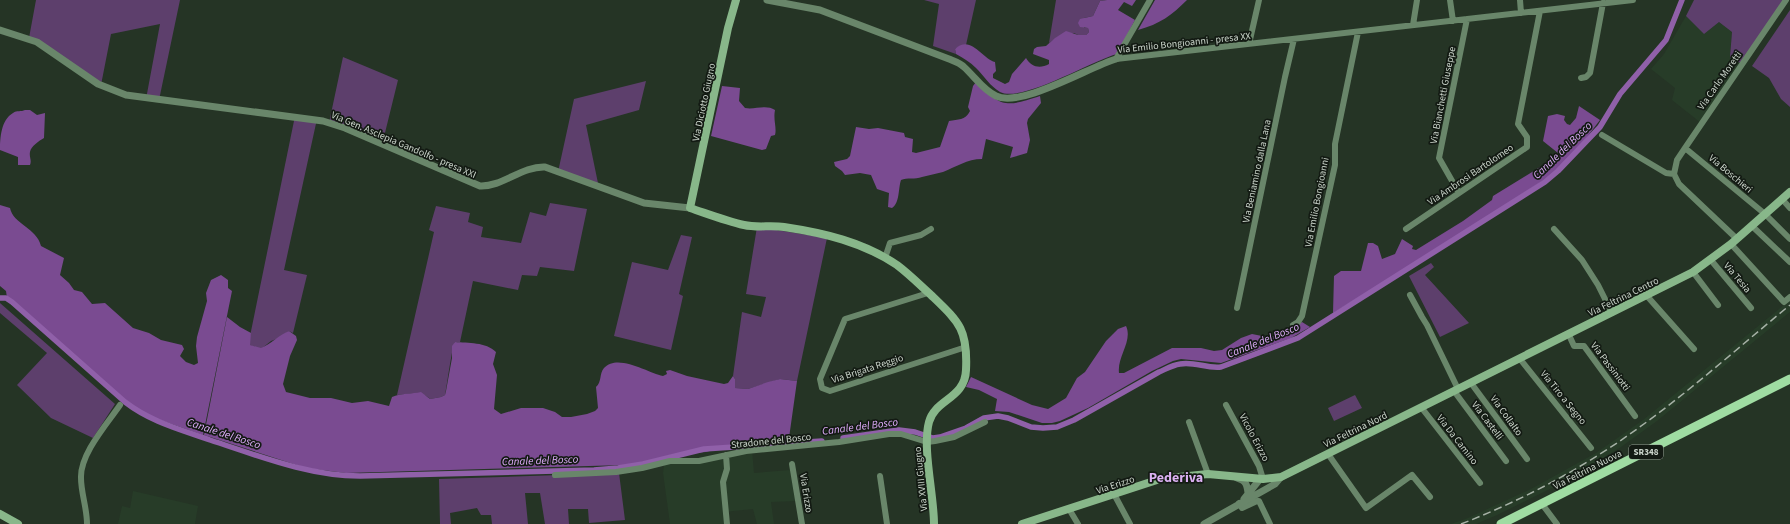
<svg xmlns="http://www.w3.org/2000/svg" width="1790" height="524" viewBox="0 0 1790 524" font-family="'Source Sans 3',sans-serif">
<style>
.built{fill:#273c28}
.green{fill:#5d3f6c}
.forest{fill:#7a4b91}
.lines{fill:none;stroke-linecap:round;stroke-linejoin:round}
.canal{stroke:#9060a9;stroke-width:5.5}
.minor{stroke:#69866a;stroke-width:6}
.tertiary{stroke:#69866a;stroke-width:7}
.secondary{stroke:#88b78a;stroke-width:8}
.primary{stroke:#9fdca2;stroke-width:9}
.rail{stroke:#a6b1a6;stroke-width:1.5;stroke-dasharray:8 4;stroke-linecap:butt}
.labels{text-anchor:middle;stroke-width:3.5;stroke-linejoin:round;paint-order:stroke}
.shield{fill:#131a13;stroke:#949d94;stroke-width:1}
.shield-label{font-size:9px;font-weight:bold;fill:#cbd5cb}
.street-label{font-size:10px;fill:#cbd5cb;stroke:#131a13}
.water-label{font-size:11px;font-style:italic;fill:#e0adfc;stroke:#131a13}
.district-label{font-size:14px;font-weight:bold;fill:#dbb1f2;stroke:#131a13}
</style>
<rect width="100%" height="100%" fill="#253425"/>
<!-- built -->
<path class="built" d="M1686 16 1704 34 1719 22 1732 32 1730 57 1742 64 1701 123 1672 100 1675 88 1651 69 1664 54Z
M1790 300V312L1657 421 1621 447 1556 486 1497 515 1476 524H1451L1468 518 1531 489 1596 453 1643 420Z
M752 449 754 473 790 470 796 501 771 502 774 524H757L753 509 724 512 725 524H670L663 473 664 465 671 463Z
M133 491 198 506 195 524H118L122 506 130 508Z"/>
<!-- green -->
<path class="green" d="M36 0H180L159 100 146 99 160 24 111 34 101 85 29 38Z
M924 0H976L966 45H962L955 49 956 54 933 46 939 4Z
M1056 0H1107L1100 1 1093 16 1084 18V28H1088L1089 32 1086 35H1078L1074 33 1059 36 1049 43Z
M1694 0H1785L1742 64 1730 57 1732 32 1719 22 1704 34 1686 16Z
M1790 10V107L1781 99 1769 78 1752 66Z
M343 57 398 80 382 145 329 123Z
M646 81 639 110 586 125 599 188 558 172 574 99Z
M295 116 317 119 284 270 307 275 293 333 289 331 279 338 271 341 261 349 249 345V341Z
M550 203 587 209 574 271 540 267 537 276 522 275 518 290 473 281 460 342H455C452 346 447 386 445 395L441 397 430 399C422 391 408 394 397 395L434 232 429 230 436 206 470 213 468 222 483 227 481 237 521 243 530 212 546 216Z
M757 227 827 238 797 381 780 379 748 389 735 388V379L733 376 742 312 761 317 766 297 746 294Z
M681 235 692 237 679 294 683 296 671 350 614 336 632 262 668 270Z
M1431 263 1434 267 1425 275 1469 323 1440 337 1409 276Z
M0 303 115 404 93 438 51 418 17 385 47 353 0 313Z
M1355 395 1362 408 1334 421 1328 408Z
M619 473 625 520 589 523 588 509H568L569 524H545L540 493H525L528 524H492L491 515H481L477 508 450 513 451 524H440L439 479Z"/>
<!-- forest -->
<path class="forest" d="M1107 0H1136L1132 6 1124 2 1118 10 1135 20 1117 54C1091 61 1022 103 1000 92 990 86 984 76 976 68 970 62 963 58 956 54L955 49C971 34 982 59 995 62L996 71 993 74V78L1005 84 1009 82 1012 74 1026 58C1031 67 1040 69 1049 64V60L1033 54 1034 49 1037 47 1046 46 1055 38 1066 31 1078 35H1086L1089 32 1088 28 1080 27 1078 23 1080 19 1093 16 1100 1Z
M1155 0H1187C1172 15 1160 24 1138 30Z
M976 82C1001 108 1007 107 1040 96L1041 103 1028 119 1027 123 1030 140 1027 153 1010 158 1013 147 986 139 982 159C967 159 956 167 943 172 936 174 929 175 922 177 915 180 907 177 901 180 898 189 900 203 892 208L888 207 889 193 877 189 871 175 860 173 845 175 842 171 835 166 834 162 847 159 850 156 856 127 869 129 878 128 904 133 905 137 913 139 912 152 916 153 940 147 949 121C958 119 965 121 970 111L968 107 973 86Z
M722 86 740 88 739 101 745 108C755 110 766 104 775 110 773 120 777 128 775 135L771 136 766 149 762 150 711 136Z
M1579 106 1600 120 1577 150 1556 172 1432 253 1333 313 1334 276 1341 271H1361L1368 243H1373L1378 246 1382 259 1395 254 1402 239 1413 246 1412 249 1416 250 1463 221 1492 200 1493 196 1550 161 1558 153 1543 141 1548 116 1557 114 1565 116 1564 120 1567 124 1570 125 1576 118Z
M25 110H30L37 115 45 113 44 138C39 141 31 146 30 152 29 157 32 160 30 165H18V157L0 150C0 138 1 120 13 113 17 110 21 112 25 110Z
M0 205 10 208C13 224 37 228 41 246L64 258 60 275 69 283 74 290 82 292 92 304 105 303 133 328 149 333 161 340 182 345 184 349 180 356 186 362 194 365 198 363 196 346 197 337 207 301 206 293 211 280 221 275 228 280V288L232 291 203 435 149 416 135 409 7 298 6 291 0 286Z
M227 317 240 327 251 333 250 345 261 348C271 344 279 335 289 331L296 336 297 340 290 356 283 384 286 392 310 398H331L352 403 368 401 389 406 392 397C401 393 412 394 421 392L430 399 441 397 445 395 446 391 452 358V346L455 342C468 343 486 342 496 352L493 364 497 375 494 409 501 414 521 408H543L555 412 562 417H571L587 414 595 411 598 408 596 387C602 382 599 374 604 368 618 353 648 373 663 376L667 374 666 371 670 370 687 376 724 384 728 383 733 376 735 379V388L748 389 768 382 780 379 797 381 789 438 741 443 706 452 670 455 647 462 625 465 346 473 306 468 204 435Z
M1302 322 1310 327 1291 338 1221 363 1181 359 1173 361 1152 371 1088 408 1060 421 1052 423H1042L1009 412 995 411 997 399 979 390 966 387 971 377 1032 405 1048 409 1066 398 1077 378 1085 372 1106 341 1118 329 1126 326C1133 341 1117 356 1119 373H1124L1172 348H1201L1214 351 1222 350 1241 338 1252 334 1262 336H1275Z"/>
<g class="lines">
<!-- canal -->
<path class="canal" d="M0 298H6L12 302 125 402C151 422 179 429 210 440 259 456 309 476 360 476L594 470 618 468 643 464 704 449 822 441
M843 438 899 430 915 432 933 438 940 437 966 428 984 418 998 416 1008 418 1031 427 1043 428 1057 427 1074 420 1159 372C1166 369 1173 365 1180 364 1194 361 1207 369 1221 367L1298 338 1545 182 1558 171 1600 127 1620 94 1666 40 1682 0"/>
<!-- minor -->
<path class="minor" d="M1450 0 1453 21
M1520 0 1521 13
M1413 25 1417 0
M1249 44 1259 0
M1116 59 1633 0
M1116 59 1150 0
M1581 78 1586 77 1590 73 1603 3
M1602 135 1666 173 1674 174
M1685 148 1765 214 1790 239
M1674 174 1677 160 1685 148 1786 0
M1674 174 1679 184 1737 239
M1459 193 1439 158 1467 19
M1782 199 1790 208
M1752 226 1790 262
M1406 229 1527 147V137L1518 124 1540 11
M1554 229 1582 260 1598 285 1612 313
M1731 244 1784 302 1790 297
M885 258 890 243 921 235 931 229
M1710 259 1751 308
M1693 272 1718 305
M928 293 845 319 820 379 822 388 830 391 966 347
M1410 295 1422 317 1427 325 1458 389
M1647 296 1694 349
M1237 308 1285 77 1294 39
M1293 325 1298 322 1302 316 1335 165V144L1358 32
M1569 335 1574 346H1584L1635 416
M1520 359 1591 448
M1471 383 1527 459
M1454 391 1506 461
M1226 405 1259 466 1263 479
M1421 407 1480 483
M1189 422 1208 474
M1328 454 1366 508 1412 475 1430 497
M726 455 727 469 723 482 727 524
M792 464 802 524
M555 475 616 472 642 468 670 461H699L746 451 839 442 889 434H901L927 442 935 441 954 437 985 422
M880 476 887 524
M1114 494 1130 524
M1239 503 1242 508 1257 501H1259L1270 524
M1542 504 1557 524
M1069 509 1078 524
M87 524C87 508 81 493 81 478 80 454 107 424 120 405"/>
<!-- tertiary -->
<path class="tertiary" d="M767 0 820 10 949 59C954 61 960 63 964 67 975 77 983 90 996 96 1021 108 1089 67 1116 59
M0 30 37 42 98 84 126 95 323 121 345 128 480 186C502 187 522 166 545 167L644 203 690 208
M1237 478C1246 481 1247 484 1248 493
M1244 499 1260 479
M1204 524 1275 484 1281 477"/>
<!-- secondary -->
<path class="secondary" d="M736 0 728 28 690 208C708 214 726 221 744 225 757 228 771 225 784 227 824 233 863 242 897 265 909 274 920 285 931 295 959 322 968 329 966 370 965 399 935 399 929 422 922 448 934 495 934 524
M0 514 18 524
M1022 524 1160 479 1208 474 1263 479 1281 477 1693 272 1731 244 1790 192"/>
<!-- primary -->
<path class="primary" d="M1501 524 1790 379"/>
<!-- rail -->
<path class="rail" d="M1461 524C1523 500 1583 468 1637 429 1690 391 1739 347 1790 305"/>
</g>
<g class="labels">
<!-- shield labels -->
<rect class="shield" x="1629" y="445" width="34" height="14" rx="3"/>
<g class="shield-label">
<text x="1646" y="455">SR348</text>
</g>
<!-- street labels -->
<g class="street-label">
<text transform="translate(1184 42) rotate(-6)" y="4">Via Emilio Bongioanni - presa XX</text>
<text transform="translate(1719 80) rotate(-55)" y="4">Via Carlo Moretti</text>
<text transform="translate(1442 95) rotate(-79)" y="4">Via Bianchetti Giuseppe</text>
<text transform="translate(703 102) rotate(-78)" y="4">Via Diciotto Giugno</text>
<text transform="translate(404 144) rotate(23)" y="4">Via Gen. Asclepia Gandolfo - presa XXI</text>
<text transform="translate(1256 171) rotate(-78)" y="4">Via Beniamino dalla Lana</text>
<text transform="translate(1731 173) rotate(40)" y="4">Via Boschieri</text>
<text transform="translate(1470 174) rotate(-34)" y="4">Via Ambrosi Bartolomeo</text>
<text transform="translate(1316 202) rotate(-79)" y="4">Via Emilio Bongioanni</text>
<text transform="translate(1738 277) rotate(50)" y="4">Via Tesia</text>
<text transform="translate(1623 296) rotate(-26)" y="4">Via Feltrina Centro</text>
<text transform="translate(1611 366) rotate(53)" y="4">Via Passiniotti</text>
<text transform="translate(867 368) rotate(-18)" y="4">Via Brigata Reggio</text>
<text transform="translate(1564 397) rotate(51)" y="4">Via Tiro a Segno</text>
<text transform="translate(1507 415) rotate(54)" y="4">Via Collalto</text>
<text transform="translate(1488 420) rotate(53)" y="4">Via Castelli</text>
<text transform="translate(1355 429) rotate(-26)" y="4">Via Feltrina Nord</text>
<text transform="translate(1255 437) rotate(62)" y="4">Vicolo Erizzo</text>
<text transform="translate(1458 439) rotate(52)" y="4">Via Da Camino</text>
<text transform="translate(771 440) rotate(-6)" y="4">Stradone del Bosco</text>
<text transform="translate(1587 469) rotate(-27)" y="4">Via Feltrina Nuova</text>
<text transform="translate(920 479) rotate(-96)" y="4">Via XVIII Giugno</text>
<text transform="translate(1115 484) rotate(-18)" y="4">Via Erizzo</text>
<text transform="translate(807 493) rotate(81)" y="4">Via Erizzo</text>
</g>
<!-- water labels -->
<g class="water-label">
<text transform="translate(1562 150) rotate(-44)" y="4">Canale del Bosco</text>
<text transform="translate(1263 340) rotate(-22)" y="4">Canale del Bosco</text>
<text transform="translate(860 426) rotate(-7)" y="4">Canale del Bosco</text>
<text transform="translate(224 433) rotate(18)" y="4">Canale del Bosco</text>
<text transform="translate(540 460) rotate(-2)" y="4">Canale del Bosco</text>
</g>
<!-- district labels -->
<g class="district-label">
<text x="1176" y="482">Pederiva</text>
</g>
</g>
</svg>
